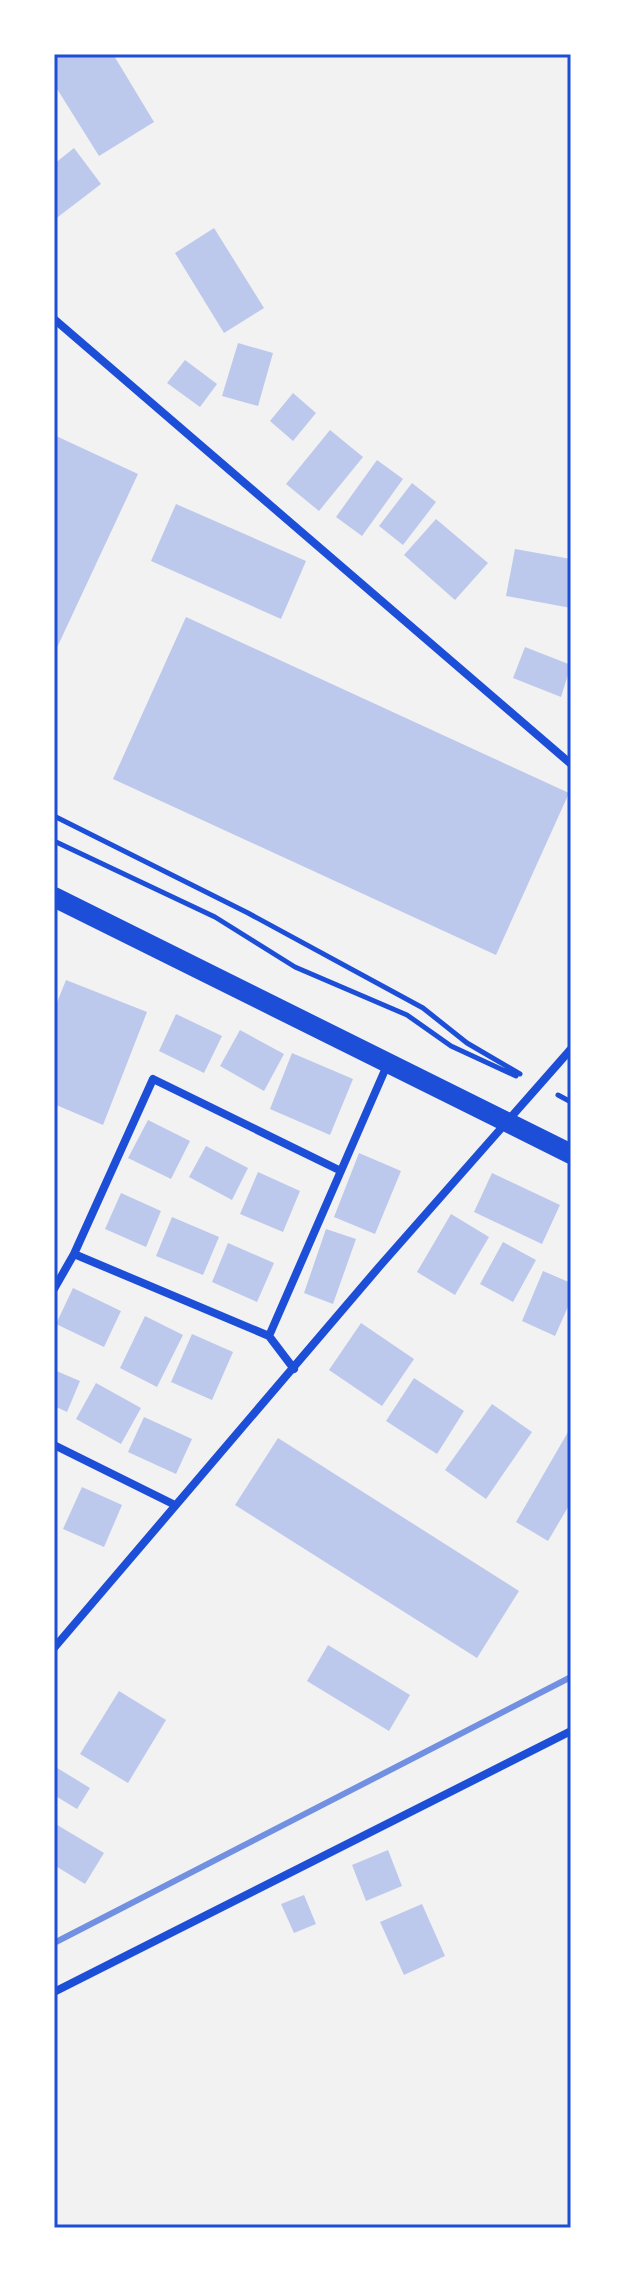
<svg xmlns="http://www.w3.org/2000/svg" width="625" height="2282" viewBox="0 0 625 2282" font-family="Montserrat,sans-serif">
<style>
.building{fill:#bdc9ec}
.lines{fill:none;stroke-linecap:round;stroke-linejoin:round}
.path{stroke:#1d4ed8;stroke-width:5}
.minor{stroke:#1d4ed8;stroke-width:8}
.primary{stroke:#1d4ed8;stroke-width:20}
.rail{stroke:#7290e2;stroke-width:6}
.neatline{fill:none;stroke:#1d4ed8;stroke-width:3}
</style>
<rect width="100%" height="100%" fill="#f2f2f2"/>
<!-- building -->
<path class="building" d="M54 54H113L154 122 99 156 54 84Z
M74 148 101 184 54 220V164Z
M214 228 264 308 224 333 175 253Z
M238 343 273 353 258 406 222 396Z
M185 360 217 384 200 407 167 383Z
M293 393 316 413 293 441 270 421Z
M330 430 363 457 319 511 286 484Z
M54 435 138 474 54 654Z
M377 460 403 479 362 536 336 517Z
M412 483 436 502 403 545 379 526Z
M176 504 306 561 281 619 151 561Z
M436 519 488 563 455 600 404 555Z
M515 549 571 559V608L506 596Z
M186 617 569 793 496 955 113 779Z
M525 647 571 665 561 697 513 678Z
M66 980 147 1012 103 1125 54 1104V1010Z
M176 1014 222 1036 204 1073 159 1051Z
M240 1030 284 1054 264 1091 220 1066Z
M292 1053 353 1079 330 1135 270 1109Z
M148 1120 190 1141 171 1179 128 1158Z
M206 1146 248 1168 232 1200 189 1177Z
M359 1153 401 1171 375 1234 334 1217Z
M258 1172 300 1191 283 1232 240 1214Z
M492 1173 560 1205 542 1244 474 1212Z
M121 1193 161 1211 146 1247 105 1229Z
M451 1214 489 1237 455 1295 417 1272Z
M172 1217 219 1237 203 1275 156 1256Z
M326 1229 356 1239 333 1304 304 1293Z
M503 1242 536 1260 513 1302 480 1284Z
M228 1243 274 1263 257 1302 212 1282Z
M543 1271 571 1283V1300L555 1336 522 1321Z
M73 1288 121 1311 104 1347 56 1324Z
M145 1316 183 1335 157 1387 120 1368Z
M361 1323 414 1359 382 1406 329 1370Z
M192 1334 233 1352 212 1400 171 1382Z
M54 1370 80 1381 67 1412 54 1406Z
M414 1378 464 1411 437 1454 386 1421Z
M96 1383 141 1408 121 1444 76 1419Z
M492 1404 532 1432 486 1499 445 1470Z
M144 1417 192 1439 176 1474 128 1452Z
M568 1432 571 1434V1502L548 1541 516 1522Z
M278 1438 519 1591 477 1658 235 1505Z
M82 1487 122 1505 104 1547 63 1529Z
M328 1645 410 1695 389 1731 307 1681Z
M119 1691 166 1720 128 1783 80 1754Z
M54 1766 90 1788 77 1809 54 1795Z
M54 1823 104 1853 85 1884 54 1865Z
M388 1850 402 1886 366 1901 352 1865Z
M304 1895 316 1924 294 1933 281 1904Z
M422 1904 445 1956 404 1975 380 1922Z"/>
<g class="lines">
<!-- path -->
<path class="path" d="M54 816 248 913 423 1008 467 1043 520 1074
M54 841 215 917 295 967 407 1015 451 1046 516 1076
M558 1095 571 1102"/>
<!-- minor -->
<path class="minor" d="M54 319 571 764
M54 1289 74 1254
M269 1336 74 1254 153 1079 341 1171
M294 1369 269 1336 388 1063
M54 1445 175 1505
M54 1648 379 1267 571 1049
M54 1992 571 1731"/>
<!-- primary -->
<path class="primary" d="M54 897 571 1154"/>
<!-- rail -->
<path class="rail" d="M54 1943 571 1677"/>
</g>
<!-- border -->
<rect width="625" height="2282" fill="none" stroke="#ffffff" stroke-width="112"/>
<rect x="56" y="56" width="513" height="2170" class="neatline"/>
</svg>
